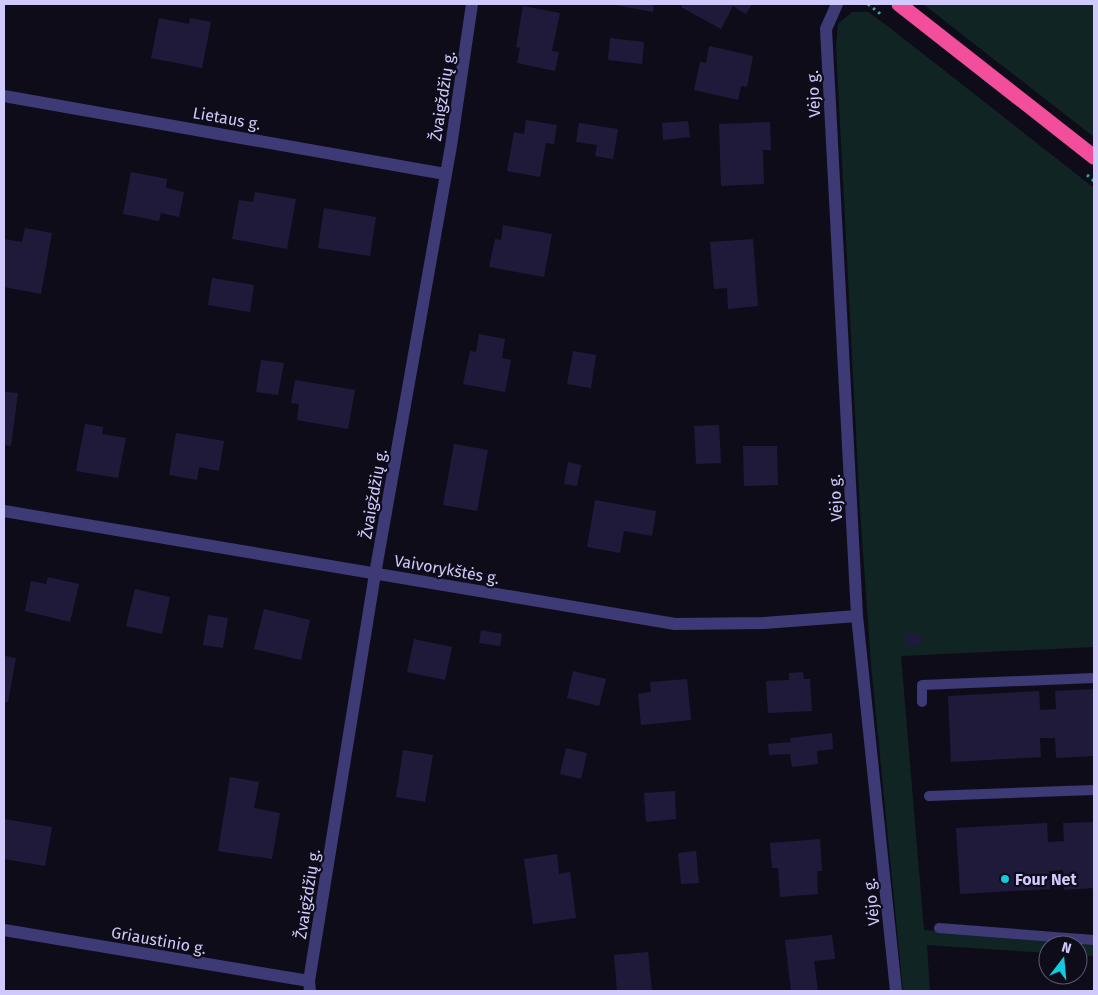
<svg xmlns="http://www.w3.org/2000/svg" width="1098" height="995" viewBox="0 0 1098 995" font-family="'Fira Sans',sans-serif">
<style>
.green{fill:#102423}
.building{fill:#201a3a}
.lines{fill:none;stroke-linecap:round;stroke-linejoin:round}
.path{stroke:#35a49d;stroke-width:3;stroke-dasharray:2.5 4;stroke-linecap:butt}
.lane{stroke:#3d3a76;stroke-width:10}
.street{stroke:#3d3a76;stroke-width:12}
.highway{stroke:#f24e9c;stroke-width:15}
.poi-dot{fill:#11cae0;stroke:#0f0c1a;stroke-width:2}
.labels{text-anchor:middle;stroke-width:4.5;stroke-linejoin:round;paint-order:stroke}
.street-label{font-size:16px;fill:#cfcafb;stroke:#0f0c1a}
.poi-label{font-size:16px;font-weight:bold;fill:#cfcafb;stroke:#0f0c1a;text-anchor:start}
</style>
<rect width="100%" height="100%" fill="#0f0c1a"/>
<!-- green -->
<path class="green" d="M923 4H1094V137Z
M852 12H868L885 24 1094 188V647L901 656 924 930 1094 943V956L1078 955V945H1048V953L927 945 930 991H903L871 664 860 510 836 46 838 24Z"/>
<!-- building -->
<path class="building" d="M610 4H654L653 12Z
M683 4H752L746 14 733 6 721 29 681 7Z
M523 6 560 13 552 51 559 52 555 71 517 63 520 48 516 47Z
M159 18 189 24 190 18 211 22 202 68 151 58Z
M610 38 644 42 642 64 608 60Z
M709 46 753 56 747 87 741 86 738 100 694 90 700 62 706 63Z
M526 120 557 125 554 144 546 143 540 177 507 171 514 132 524 134Z
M688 121 690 137 663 140 662 123Z
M770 122 771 150H763L764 184 721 186 719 124Z
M579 123 618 129 613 159 595 156 597 145 576 142Z
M131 172 167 179 166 188 184 192 179 217 161 213 159 221 123 214Z
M255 192 296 199 287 249 232 239 239 200 253 202Z
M324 208 376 217 370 256 318 248Z
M503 225 552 234 544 277 489 267 495 239 501 240Z
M25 228 52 233 41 294 4 287V239L22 242Z
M753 239 758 306 728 309 727 288 714 289 710 242Z
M212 278 254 285 250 312 208 305Z
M479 334 505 339 502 358 511 360 505 392 463 384 470 351 476 352Z
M573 351 596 355 591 388 567 384Z
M261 360 284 363 278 395 256 392Z
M295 380 355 390 348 429 297 420 299 404 291 403Z
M4 392 18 393 11 446 4 445Z
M85 424 103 427 102 434 126 438 118 478 76 471Z
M719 425 721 463 696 464 694 426Z
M176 433 224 441 219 471 199 467 197 480 169 475Z
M454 444 488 450 477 511 443 505Z
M743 446H777L778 485 744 486Z
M568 462 581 465 577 486 564 484Z
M595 500 656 511 652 536 624 531 620 553 587 547Z
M48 577 79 584 70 622 25 611 31 581 46 584Z
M135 589 170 597 162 634 126 626Z
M264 609 310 620 301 660 254 649Z
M208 615 228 618 223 648 203 645Z
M481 630 502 634 500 646 479 643Z
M921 633 922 645 905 646V634Z
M414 639 452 647 445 680 407 672Z
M4 656 16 658 8 702H4Z
M573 671 606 679 599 706 567 698Z
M803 672 804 679H810L812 711 768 713 766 681 789 680V673Z
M687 679 691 720 641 725 638 694 651 692 650 682Z
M1094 689V756L1056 758 1055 738H1040L1041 757 951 762 948 696 1039 691 1040 710 1056 709 1055 691Z
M832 733 833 749 817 751 818 764 792 767 790 754 769 755 768 744 791 742 790 738Z
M566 748 587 753 581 779 560 774Z
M403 750 433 755 425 802 396 797Z
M230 777 259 782 254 808 280 813 272 859 218 851Z
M675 791 676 819 646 822 644 793Z
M4 819 52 827 45 866 4 859Z
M1094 822V888L1064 890 1063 870 1049 871 1050 889 960 894 956 828 1047 823 1048 842 1064 841 1063 823Z
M820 839 822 871H817L818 894 780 897 778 868H772L770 843Z
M696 851 699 883 681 884 678 853Z
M557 854 559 874 570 872 576 918 533 924 524 859Z
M832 935 835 959 814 961 818 991H791L785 940Z
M648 952 652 991H617L614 955Z"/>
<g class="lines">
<!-- path -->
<path class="path" d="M868 4 883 16
M1087 175 1094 181"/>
<!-- lane -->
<path class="lane" d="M922 702V685L1094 678
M929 796 1094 790
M939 928 1094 940"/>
<!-- street -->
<path class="street" d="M837 4 826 29 857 616 896 991
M4 96 445 174
M4 511 675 624 764 623 857 616
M4 930 309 981
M310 991 309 981 375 574 451 146 472 4"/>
<!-- highway -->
<path class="highway" d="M899 4 1094 157"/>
</g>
<!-- markers -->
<circle class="poi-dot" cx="1005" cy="879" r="5"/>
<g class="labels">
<!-- street labels -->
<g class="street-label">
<text transform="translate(813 94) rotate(-93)" y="6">Vėjo g.</text>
<text transform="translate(442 96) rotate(-81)" y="6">Žvaigždžių g.</text>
<text transform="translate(227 118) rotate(10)" y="6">Lietaus g.</text>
<text transform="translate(373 494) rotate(-80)" y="6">Žvaigždžių g.</text>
<text transform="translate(835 498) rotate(-93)" y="6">Vėjo g.</text>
<text transform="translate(447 569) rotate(10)" y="6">Vaivorykštės g.</text>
<text transform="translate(307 894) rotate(-81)" y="6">Žvaigždžių g.</text>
<text transform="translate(871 902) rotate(-96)" y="6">Vėjo g.</text>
<text transform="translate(159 940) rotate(10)" y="6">Griaustinio g.</text>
</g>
<!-- poi labels -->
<g class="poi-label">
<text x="1015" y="885">Four Net</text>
</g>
</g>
<!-- border -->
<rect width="1098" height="995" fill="none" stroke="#cfcafb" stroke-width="10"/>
<!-- north arrow -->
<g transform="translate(1063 960) rotate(16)"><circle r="24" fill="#0f0c1a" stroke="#5c5874"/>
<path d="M0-4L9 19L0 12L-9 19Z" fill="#11cae0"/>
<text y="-8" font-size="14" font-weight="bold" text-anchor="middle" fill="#cfcafb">N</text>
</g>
</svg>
